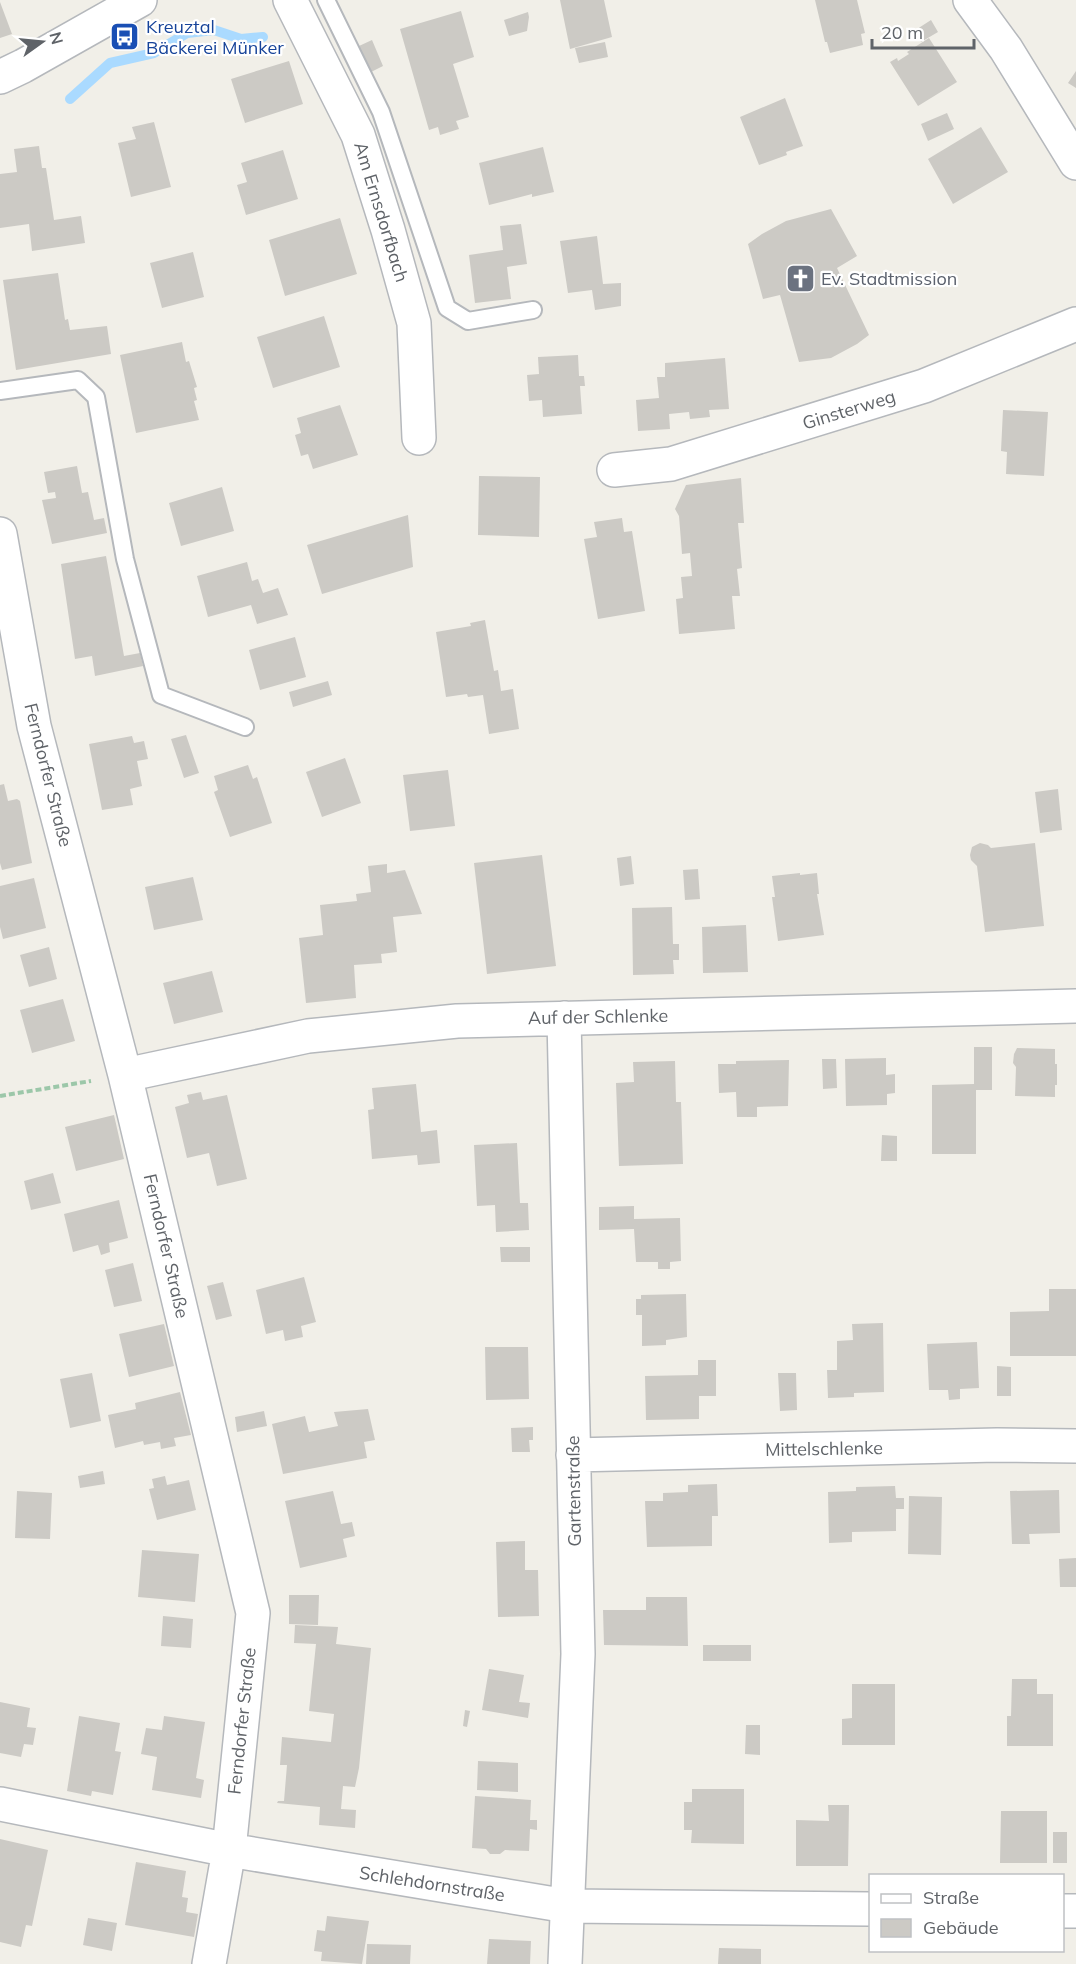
<svg xmlns="http://www.w3.org/2000/svg" width="1076" height="1964" viewBox="0 0 1076 1964" font-family="Mulish,sans-serif">
<style>
.lines{fill:none;stroke-linecap:round;stroke-linejoin:round}
.stream{stroke:#aadaff;stroke-width:10}
.building{fill:#cccac5}
.lane-casing{stroke:#b5b8bc;stroke-width:20}
.street-casing{stroke:#b5b8bc;stroke-width:36}
.path{stroke:#9cc7a9;stroke-width:4;stroke-dasharray:6 3;stroke-linecap:butt}
.lane{stroke:#fff;stroke-width:16}
.street{stroke:#fff;stroke-width:33}
.labels{text-anchor:middle;stroke-width:4.5;stroke-linejoin:round;paint-order:stroke}
.transit-label{font-size:18px;fill:#164399;stroke:#fff;text-anchor:start}
.street-label{font-size:18px;fill:#5f6368;stroke:#fff}
.worship-label{font-size:18px;fill:#5b616d;stroke:#fff;text-anchor:start}
</style>
<rect width="100%" height="100%" fill="#f1efe8"/>
<g class="lines">
<!-- stream -->
<path class="stream" d="M70 99 110 63 154 53 187 33 214 30 241 39 263 37"/>
</g>
<!-- building -->
<path class="building" d="M560 0H604L612 37 570 49Z
M815 0H857L865 33 861 34 863 45 830 53 827 42H825Z
M0 2 12 34 0 38Z
M461 11 474 57 453 64 469 117 456 121 459 129 440 135 438 127 429 130 400 29Z
M528 12 529 17 527 31 509 36 504 20Z
M931 20 938 32 921 42 914 31Z
M929 38 957 82 918 106 890 62 897 58 898 61 909 54 907 52Z
M372 40 383 66 371 72 359 46Z
M605 42 608 57 579 63 575 48Z
M289 61 303 104 245 123 231 79Z
M1076 71V88L1068 83Z
M785 98 803 146 786 152 787 155 759 165 740 117Z
M947 113 954 129 928 141 921 124Z
M154 122 171 187 131 197 118 143 136 139 132 127Z
M981 127 1008 172 953 204 928 159Z
M39 146 42 168H46L54 220 81 216 85 243 32 251 29 224 0 228V174L17 172 14 149Z
M543 147 554 192 532 197V194L489 205 479 163Z
M283 150 298 199 246 215 237 185 247 182 241 163Z
M831 209 857 256 837 268 869 335 857 344 831 358 799 362 780 295 763 299 748 244 762 234 786 221Z
M340 218 357 274 285 296 269 240Z
M521 224 527 264 507 267 511 299 475 303 469 255 503 250 500 226Z
M597 236 603 284 621 283V306L595 310 592 290 568 293 560 241Z
M193 252 204 297 162 308 150 263Z
M58 273 65 320 68 319 70 330 107 326 111 354 16 370 3 280Z
M324 316 340 367 273 388 257 337Z
M182 342 186 362 189 361 197 387 194 388 197 400 194 401 199 420 136 433 120 355Z
M578 355 579 376H584L585 386H580L582 414 543 417 542 400 529 401 527 375 539 374 538 357Z
M725 358 729 409 709 410 710 417 690 419 689 412 669 414 670 429 638 431 636 400 659 398 657 377H665V363Z
M340 405 358 455 313 469 308 454 301 456 295 435 301 433 297 418Z
M1003 410 1048 412 1044 476 1006 474 1007 452 1001 451Z
M77 466 82 493 88 492 94 520 104 518 107 533 52 544 42 500 56 498 55 492 48 493 44 472Z
M479 476 540 477 539 537 478 535Z
M741 478 744 523H738L742 568 737 569 740 596H732L735 629 679 634 676 599 683 598 681 577 692 576 690 553 682 554 679 516 675 509 686 485Z
M222 487 234 531 181 546 169 503Z
M408 515 413 567 322 594 307 545Z
M622 518 624 532 632 531 645 611 598 619 584 539 597 537 594 522Z
M106 556 124 656 140 653 143 666 95 676 92 656 75 659 61 564Z
M247 562 252 581 258 579 263 593 278 588 288 615 257 624 251 605 208 617 197 576Z
M485 620 494 671 498 670 501 691 513 689 519 729 489 734 483 695 468 697 467 694 446 697 436 632 471 626 470 623Z
M295 637 306 677 260 690 249 650Z
M328 681 332 695 293 707 289 692Z
M186 735 199 773 184 778 171 739Z
M132 736 134 743 144 741 148 759 137 761 142 786 130 789 133 805 102 810 89 744Z
M345 758 361 803 322 817 306 772Z
M248 765 253 779 257 777 272 823 230 837 214 792 218 790 214 776Z
M448 770 455 826 410 831 403 775Z
M4 784 8 801 17 799 20 801 32 863 2 870 0 863V785Z
M1058 789 1062 830 1040 833 1035 792Z
M980 843 988 845 991 848 1035 843 1044 926 985 932 977 866 971 860 970 855 972 847Z
M542 855 556 966 487 974 474 863Z
M631 856 634 884 620 886 617 858Z
M387 864V873L405 870 422 914 393 917 397 952 381 954 382 963 354 965 356 998 306 1003 299 938 323 935 320 905 357 901 356 894 371 892 368 866Z
M698 869 700 899 685 900 683 870Z
M800 873V875L817 873 819 894H817L824 935 778 941 772 897H775L772 876Z
M193 877 203 920 154 930 145 887Z
M34 878 46 928 3 939 0 927V886Z
M672 907 673 944H679V960H673L674 974 633 975 632 908Z
M746 925 748 972 703 973 702 927Z
M49 947 57 979 29 987 20 955Z
M212 971 223 1012 174 1024 163 983Z
M63 999 75 1041 32 1053 20 1010Z
M974 1047H992V1090H976V1154H932V1085L974 1084Z
M1017 1048 1055 1049V1064H1057V1085H1055V1097L1015 1096 1016 1067 1013 1063 1014 1054Z
M886 1058V1075L895 1074V1093L887 1094V1105L846 1106 845 1059Z
M822 1059H836L837 1088 823 1089Z
M789 1060 788 1106 757 1107V1117H737L736 1092 719 1093 718 1064H736V1061Z
M675 1061 676 1102H681L683 1164 619 1166 616 1083 634 1082 633 1062Z
M416 1084 421 1132 437 1130 440 1163 418 1165 417 1155 372 1159 368 1110 374 1109 372 1088Z
M201 1092 203 1100 227 1095 247 1179 217 1186 209 1153 187 1158 175 1107 189 1103 187 1095Z
M114 1115 124 1159 76 1171 65 1127Z
M882 1135 897 1136V1161H881Z
M517 1143 520 1203H528L529 1230 496 1232 495 1205 477 1206 474 1145Z
M53 1173 61 1203 31 1210 24 1181Z
M119 1200 128 1238 109 1243 110 1252 101 1255 98 1245 73 1252 64 1214Z
M634 1206V1219L680 1218 681 1261 670 1262V1269H658V1262H636L634 1229 599 1230V1207Z
M500 1247H530V1262H501Z
M133 1263 142 1301 114 1307 105 1270Z
M304 1277 316 1322 301 1326 303 1337 285 1341 283 1330 266 1334 256 1290Z
M223 1282 232 1316 216 1320 207 1286Z
M1049 1289H1076V1356H1010V1312L1049 1311Z
M686 1294 687 1337 666 1340V1345L642 1346V1315H636V1299H641V1295Z
M883 1323 884 1392 854 1393V1397L828 1398 827 1370H837V1341L853 1340 852 1324Z
M164 1324 174 1366 129 1377 119 1334Z
M977 1342 979 1388 960 1389V1399L949 1400 948 1390H929L927 1344Z
M485 1347H528L529 1399 486 1400Z
M698 1360H716V1396H699V1419L646 1420 645 1376 698 1375Z
M997 1366 1011 1367V1396H997Z
M92 1373 101 1421 70 1428 60 1379Z
M778 1373H796L797 1410 780 1411Z
M180 1392 191 1435 174 1438 176 1446 161 1449 160 1442 144 1445 143 1441 115 1448 108 1415 136 1409 135 1403Z
M368 1409 375 1440 364 1442 367 1458 283 1474 272 1424 305 1416 309 1432 338 1426 334 1412Z
M264 1411 267 1426 237 1432 235 1417Z
M533 1427V1440H529L530 1452H512L511 1428Z
M103 1471 105 1484 80 1488 78 1476Z
M165 1476 167 1485 189 1480 196 1510 157 1520 149 1489 154 1488 152 1479Z
M717 1484 718 1516H712V1546L647 1547 645 1501H663V1493L688 1492V1485Z
M895 1486 896 1498H904V1509H896V1531L852 1532V1542L829 1543 828 1492 856 1491V1487Z
M1059 1490 1060 1533 1029 1534 1030 1544H1012L1010 1491Z
M17 1491 52 1493 50 1539 15 1538Z
M333 1491 341 1524 352 1522 355 1536 343 1539 347 1557 300 1568 285 1501Z
M909 1496 942 1497 941 1555 908 1554Z
M525 1541V1570H538L539 1616 498 1617 496 1542Z
M142 1550 199 1554 195 1602 138 1597Z
M1076 1558V1587H1060L1059 1559Z
M289 1595H319L318 1625 289 1624Z
M646 1597H687L688 1646 604 1645 603 1610H646Z
M163 1616 193 1619 191 1648 161 1646Z
M295 1625 338 1627 336 1644 371 1648 359 1768 355 1787 343 1786 341 1809 356 1810 355 1828 319 1825 320 1807 277 1803 278 1801H284L287 1765H280L282 1737 331 1742 334 1714 309 1711 316 1644 294 1643Z
M703 1645H751V1661H703Z
M489 1669 524 1675 519 1702 530 1703 528 1718 482 1710Z
M1012 1679H1037V1694H1053V1746H1007V1716H1011Z
M852 1684H895V1745H842V1719L852 1718Z
M0 1702 30 1708 27 1727 36 1728 33 1745 24 1744 21 1757 0 1753Z
M465 1710 470 1711 467 1727 463 1726Z
M79 1716 120 1723 115 1751 121 1752 113 1795 92 1791 91 1796 67 1791Z
M164 1716 205 1722 196 1778 204 1780 201 1798 152 1790 157 1757 141 1754 144 1738 146 1728 162 1730Z
M746 1725H760V1755L745 1754Z
M478 1761 518 1763V1792L477 1790Z
M692 1789H744V1844L691 1843 692 1830H684V1802H692Z
M475 1796 531 1800 530 1820H537V1830L530 1829 529 1851 505 1850 500 1854H490L486 1849 472 1848Z
M828 1805H849L848 1866H796V1820L829 1821Z
M1001 1811H1047V1863H1000Z
M1053 1832H1067V1863H1053Z
M0 1839 48 1850 32 1926 26 1925 21 1947 0 1942Z
M136 1862 186 1871 182 1897 188 1898 186 1912 198 1914 194 1937 125 1925Z
M327 1916 369 1921 362 1964 321 1961 322 1952 314 1951 317 1930 325 1931Z
M88 1918 117 1923 112 1951 83 1945Z
M489 1939 531 1941 530 1964H487Z
M367 1944 411 1945 410 1964H366Z
M719 1948 761 1949V1964H718Z"/>
<g class="lines">
<defs>
<path id="lane" d="M326 0 381 112 447 308 468 321 533 310
M0 391 78 380 96 397 125 559 161 695 245 727"/>
<path id="street" d="M290 0 358 135 388 230 414 323 419 438
M970 0 1006 49 1076 163
M0 77 23 66 140 0
M614 470 671 464 924 386 1076 324
M0 534 34 726 125 1075 253 1613 229 1850 209 1964
M564 1018 578 1654 565 1964
M125 1075 308 1036 457 1021 1076 1006
M573 1455 997 1445 1076 1446
M0 1804 229 1850 567 1906 870 1909
M1062 1911H1076"/>
</defs>
<!-- lane casing -->
<use href="#lane" class="lane-casing"/>
<!-- street casing -->
<use href="#street" class="street-casing"/>
<!-- path -->
<path class="path" d="M0 1096 91 1081"/>
<!-- lane -->
<use href="#lane" class="lane"/>
<!-- street -->
<use href="#street" class="street"/>
</g>
<!-- icons -->
<defs>
<symbol id="bus-square" viewBox="-11 -11 22 22"><rect x="-9" y="-9" width="18" height="18" rx="4" fill="#1a4fb4" stroke="#fff"/><path d="M-5-6H5V4H4V6H2V4H-2V6H-4V4H-5ZM-3.5-4V0h7V-4ZM-3.5 1.2v1.5H-2V1.2ZM2 1.2v1.5H3.5V1.2Z" fill="#fff"/></symbol>
<symbol id="church-square" viewBox="-11 -11 22 22"><rect x="-9" y="-9" width="18" height="18" rx="4" fill="#6b7280" stroke="#fff"/><path d="M-1.2-6h2.4v3.5h3.3v2.4h-3.3V6h-2.4V-.1h-3.3v-2.4h3.3Z" fill="#fff"/></symbol>
</defs>
<g fill-rule="evenodd">
<use href="#bus-square" x="108" y="20" width="33" height="33"/>
<use href="#church-square" x="784" y="262" width="33" height="33"/>
</g>
<g class="labels">
<!-- transit labels -->
<g class="transit-label">
<text x="146" y="33">Kreuztal<tspan x="146" dy="21">Bäckerei Münker</tspan></text>
</g>
<!-- street labels -->
<g class="street-label">
<text transform="translate(381 212) rotate(73)" y="6">Am Ernsdorfbach</text>
<text transform="translate(849 410) rotate(-17)" y="6">Ginsterweg</text>
<text transform="translate(48 775) rotate(76)" y="6">Ferndorfer Straße</text>
<text transform="translate(598 1017) rotate(-1)" y="6">Auf der Schlenke</text>
<text transform="translate(166 1246) rotate(77)" y="6">Ferndorfer Straße</text>
<text transform="translate(824 1449) rotate(-1)" y="6">Mittelschlenke</text>
<text transform="translate(574 1491) rotate(-91)" y="6">Gartenstraße</text>
<text transform="translate(242 1721) rotate(-84)" y="6">Ferndorfer Straße</text>
<text transform="translate(432 1884) rotate(9)" y="6">Schlehdornstraße</text>
</g>
<!-- worship labels -->
<g class="worship-label">
<text x="821" y="285">Ev. Stadtmission</text>
</g>
</g>
<!-- legend -->
<rect x="869" y="1874" width="195" height="78" fill="#ffffff" stroke="#bfc1c3" stroke-width="1.5"/>
<rect x="881" y="1894" width="30" height="9" fill="#ffffff" stroke="#bfc1c3" stroke-width="1.5"/>
<text x="923" y="1904" font-size="18" fill="#5f6368">Straße</text>
<rect x="881" y="1919" width="30" height="18" fill="#cccac5" stroke="#bfc1c3" stroke-width="1.5"/>
<text x="923" y="1934" font-size="18" fill="#5f6368">Gebäude</text>
<!-- north arrow -->
<g transform="translate(42 42) rotate(75)" stroke="#ffffff" stroke-width="4.5" paint-order="stroke">
<path d="M0-4.5L10 22L0 15L-10 22Z" fill="#5f6368"/>
<text y="-9" font-size="16" font-weight="bold" text-anchor="middle" fill="#5f6368">N</text>
</g>
<!-- scale -->
<path d="M872 39v9h102v-9" fill="none" stroke="#5f6368" stroke-width="3"/>
<text x="881" y="39" font-size="18" fill="#5f6368" stroke="#ffffff" stroke-width="4.5" paint-order="stroke">20 m</text>
</svg>
